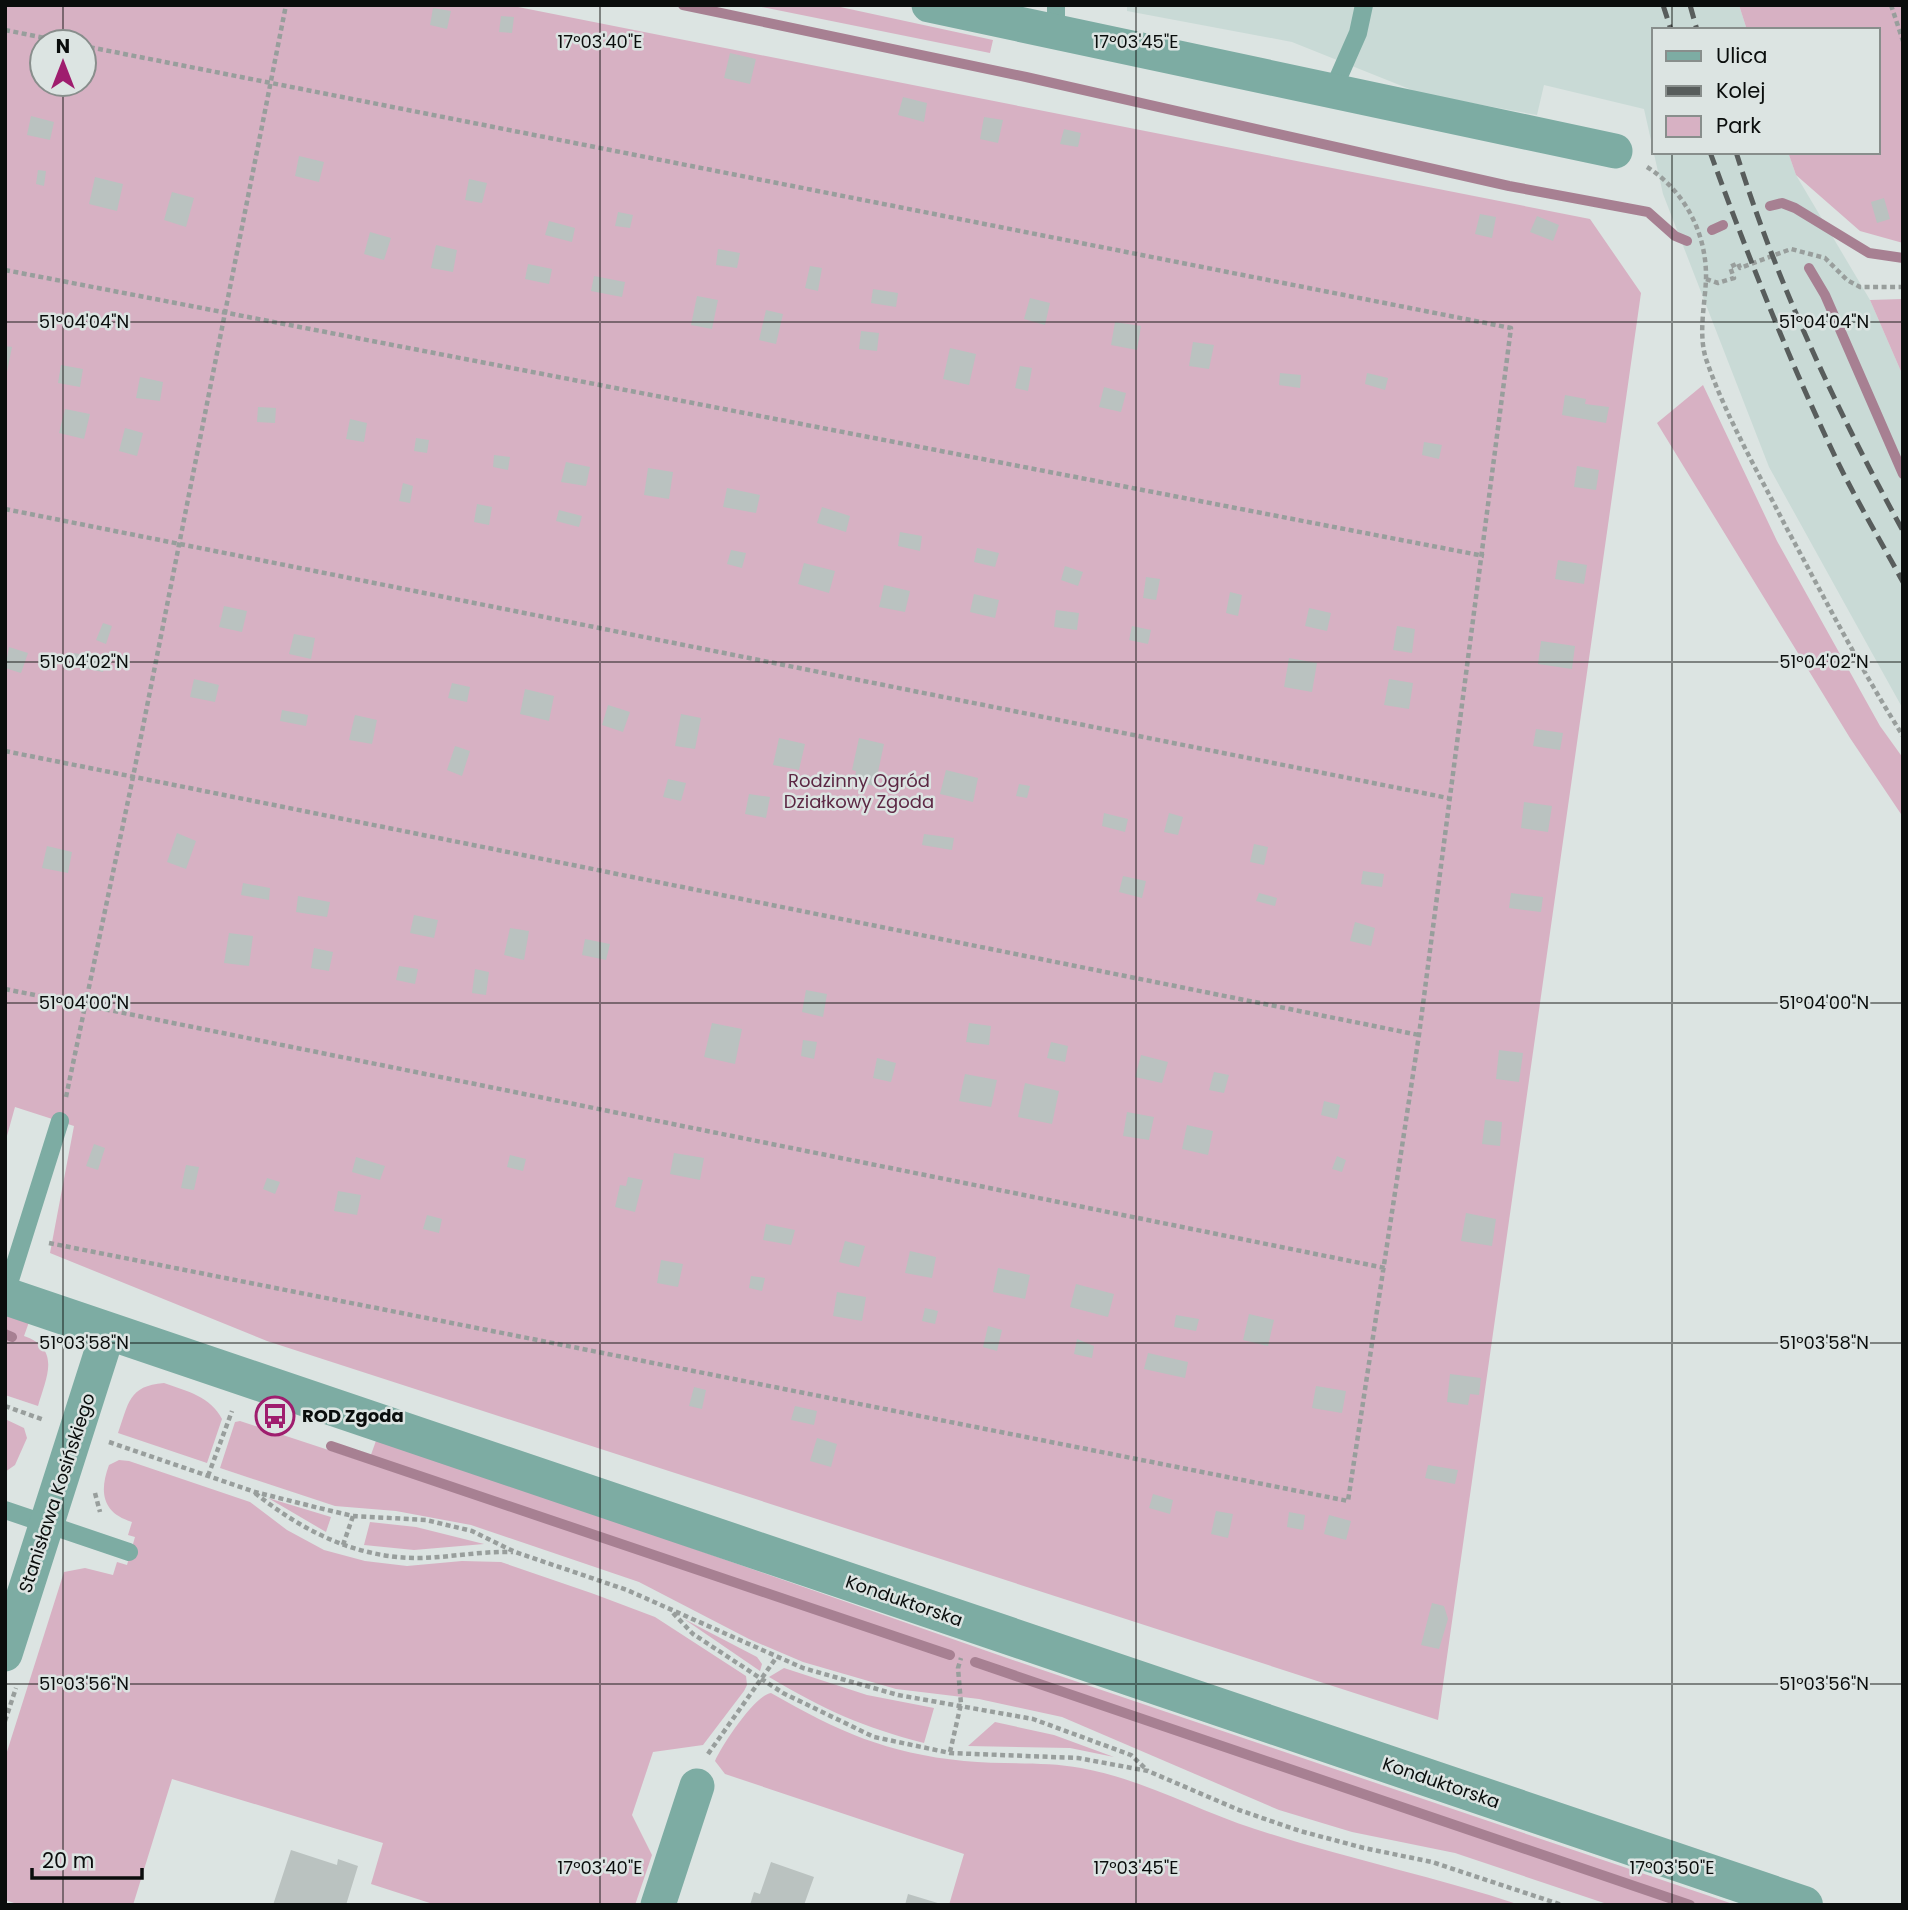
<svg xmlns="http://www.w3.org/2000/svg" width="1908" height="1910" viewBox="0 0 1908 1910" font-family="Poppins,sans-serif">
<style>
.built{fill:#c9dad6}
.green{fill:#d7b1c3;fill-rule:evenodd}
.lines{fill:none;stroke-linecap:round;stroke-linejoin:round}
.stream{stroke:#a78092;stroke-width:10}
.building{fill:#bac2c0}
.path{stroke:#989e9c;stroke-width:4.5;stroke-dasharray:5 3.5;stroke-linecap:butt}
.service{stroke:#7daca3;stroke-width:18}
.minor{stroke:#7daca3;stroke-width:35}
.tertiary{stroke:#7daca3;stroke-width:38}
.rail{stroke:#585d5c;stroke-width:5;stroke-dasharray:14 7;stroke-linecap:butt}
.ticks{fill:none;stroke:#0a0d0c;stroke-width:2;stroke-opacity:0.45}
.labels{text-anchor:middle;stroke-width:5;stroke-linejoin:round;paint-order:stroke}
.park-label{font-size:18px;fill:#5c2844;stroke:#dce4e2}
.poi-label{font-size:18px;font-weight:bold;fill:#0a0d0c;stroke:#dce4e2;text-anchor:start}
.street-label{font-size:18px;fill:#0a0d0c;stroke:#dce4e2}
.ticks-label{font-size:18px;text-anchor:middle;fill:#0a0d0c;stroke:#dce4e2;stroke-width:5;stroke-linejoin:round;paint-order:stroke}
</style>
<rect width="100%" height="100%" fill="#dce4e2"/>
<!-- built -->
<path class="built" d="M1127 5H1739L1747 30H1654V152H1788L1796 175 1870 300 1903 376V709L1769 467 1663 194 1644 109 1544 85 1537 115 1422 94 1292 42 1127 11Z"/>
<!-- green -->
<path class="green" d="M5 5H508L1590 219 1641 293 1438 1720 267 1341 50 1253 74 1126 15 1107 5 1143ZM42 42H84V84H42Z
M752 5H831L993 40 990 53Z
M1739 5H1903V243L1860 231 1796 175 1788 152H1878V30H1747Z
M1903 299V376L1870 300Z
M1703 385 1777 541 1880 726 1903 758V817L1850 738 1657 423Z
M5 1315 29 1322 24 1336C62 1349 46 1378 38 1406L5 1395Z
M164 1383C187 1391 211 1397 222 1419L207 1463 118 1433C129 1403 128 1386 164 1383Z
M5 1419 24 1428 27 1438 15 1465 5 1472Z
M240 1421 368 1463 377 1438 1007 1658 1736 1905H1610L1455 1853 1352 1832 1279 1810 1062 1717 979 1699 896 1689 803 1662 749 1639 639 1582 471 1525 396 1511 335 1506 220 1468 235 1422Z
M119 1460 129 1461 250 1502 287 1530 324 1550 365 1561 407 1566 462 1561 501 1562 594 1594 655 1617 746 1676 747 1685 744 1691 703 1745 653 1752 632 1815 652 1855 635 1905H436L371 1884 383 1843 172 1779 133 1905H20L5 1900V1758L64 1572 85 1568 113 1575 117 1562 127 1565 135 1537 128 1535 132 1522C102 1513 99 1492 109 1465Z
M268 1498 331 1517 326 1532Z
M370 1522 416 1527 484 1544 414 1550 364 1545Z
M684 1619 757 1657 762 1664 760 1671Z
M784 1668 867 1695 934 1708 924 1743C862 1727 825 1710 769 1677Z
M771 1693C839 1732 886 1753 964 1761 1002 1765 1043 1761 1081 1768 1143 1779 1196 1810 1255 1829 1343 1858 1433 1876 1520 1905H949L964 1854 725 1774 715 1761C722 1745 755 1695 771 1693Z
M995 1722 1054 1735 1114 1757 1070 1748 968 1746Z"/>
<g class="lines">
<!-- stream -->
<path class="stream" d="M683 5 1026 77 1509 186 1648 212 1675 236 1687 241
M1770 206 1782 203 1795 208 1869 253 1903 258
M1712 230 1723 225
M1809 268 1825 295 1903 474
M5 1334 12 1337
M331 1446 950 1655
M975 1662 1690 1905"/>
</g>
<!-- building -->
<path class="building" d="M433 8 451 11 447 29 430 25Z
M501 16 514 17 512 33 499 32Z
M730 53 756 59 750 84 724 78Z
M903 97 927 103 924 122 898 115Z
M31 116 54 122 50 140 27 135Z
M984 117 1003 120 998 143 980 139Z
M1064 129 1081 133 1078 147 1060 144Z
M299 156 324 162 319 182 295 176Z
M38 170 46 171 44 186 36 184Z
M95 177 123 184 117 211 89 204Z
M469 179 487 183 482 203 465 200Z
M172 192 194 198 186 227 164 220Z
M1884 198 1890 219 1877 223 1871 202Z
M618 212 633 215 630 228 615 226Z
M1480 214 1496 217 1492 238 1475 234Z
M1537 216 1559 225 1553 241 1530 232Z
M549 221 575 228 572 242 545 235Z
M370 232 391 238 384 260 364 254Z
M436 245 457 250 453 272 431 268Z
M718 249 740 253 737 268 716 265Z
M528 264 552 269 549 284 525 279Z
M810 266 822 268 818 291 805 288Z
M594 276 625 282 622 297 591 291Z
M873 289 898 293 896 307 871 303Z
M697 296 718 300 712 329 691 325Z
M1030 298 1050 303 1045 325 1024 319Z
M766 310 783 314 776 344 759 340Z
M1115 322 1141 326 1137 350 1111 345Z
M861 331 879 333 877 351 859 349Z
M1193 342 1214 345 1209 369 1189 366Z
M5 346 12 347 6 377H5Z
M950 348 976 354 969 385 943 379Z
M61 365 83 369 80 387 58 383Z
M1020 366 1032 368 1028 391 1015 388Z
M1280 373 1301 375 1300 388 1279 385Z
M1367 373 1388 378 1385 390 1365 384Z
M140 377 163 382 160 401 136 398Z
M1104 387 1126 393 1121 412 1099 407Z
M1565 395 1586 399 1585 404 1609 407 1606 423 1562 415Z
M258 407 276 408 275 423 257 422Z
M65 409 90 414 84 439 59 433Z
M350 419 367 423 364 442 346 439Z
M125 428 143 433 137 456 119 451Z
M416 438 429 440 427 453 414 451Z
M1424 442 1442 445 1439 459 1422 455Z
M494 455 510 457 508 470 493 467Z
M566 462 590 467 586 486 561 482Z
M1577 466 1599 470 1596 490 1574 487Z
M648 468 673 472 669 499 644 495Z
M403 483 413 486 410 503 399 501Z
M727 488 760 495 756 513 723 507Z
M477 504 492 507 489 525 474 522Z
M822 507 850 516 846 532 817 523Z
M559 510 582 516 579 527 556 521Z
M900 532 922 536 920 551 898 546Z
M977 548 999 553 995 567 974 562Z
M731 550 746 553 742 568 727 564Z
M1558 560 1587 565 1584 584 1555 579Z
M804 563 835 571 829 593 798 584Z
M1065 566 1083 572 1078 586 1061 580Z
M1146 577 1160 579 1156 600 1143 598Z
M884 585 910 591 905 612 879 607Z
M1230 592 1242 595 1238 616 1226 613Z
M974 594 999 600 995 618 970 612Z
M224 606 247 611 242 632 219 627Z
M1309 608 1331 613 1327 631 1305 626Z
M1056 610 1079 613 1077 630 1054 627Z
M103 623 112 626 106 644 96 640Z
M1132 626 1151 630 1148 644 1129 640Z
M1397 626 1415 629 1412 653 1393 650Z
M294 634 315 638 311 659 289 654Z
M1541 641 1575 646 1572 669 1538 664Z
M9 647 28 653 21 673 5 668Z
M74 653 106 659 103 672 72 666Z
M1289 658 1317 663 1312 692 1284 687Z
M194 679 219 685 215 702 190 697Z
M1389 679 1413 683 1409 709 1384 705Z
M452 683 470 687 467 702 448 698Z
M525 689 554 696 549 721 520 714Z
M608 705 630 712 623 732 602 725Z
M282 710 308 715 306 726 280 721Z
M681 714 701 718 695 749 675 746Z
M355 715 377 720 372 744 349 740Z
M1536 729 1563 733 1560 750 1533 746Z
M779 738 805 744 799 770 773 765Z
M859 738 884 744 875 786 854 782 856 771 852 770Z
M455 746 470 751 462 776 447 770Z
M946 770 978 778 973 802 940 794Z
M668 779 686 783 681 801 663 797Z
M1019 784 1030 786 1027 798 1016 796Z
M749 794 770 797 766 818 745 814Z
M1524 802 1552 806 1548 832 1521 828Z
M1104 813 1128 819 1125 832 1102 826Z
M1169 813 1183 817 1178 835 1164 832Z
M177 833 196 841 186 869 167 862Z
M924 834 954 838 952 850 922 845Z
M1254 844 1268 847 1264 865 1250 862Z
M47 846 72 852 68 873 42 868Z
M1363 871 1384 874 1382 887 1361 884Z
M1123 876 1146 881 1142 898 1119 892Z
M243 883 270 888 269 900 241 895Z
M1259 893 1277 898 1275 906 1256 901Z
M1511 893 1543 897 1541 912 1509 908Z
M298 896 330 902 327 917 296 912Z
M414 915 438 920 434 938 410 933Z
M1355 922 1375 928 1371 946 1350 941Z
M510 928 529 931 524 960 504 955Z
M229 933 253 936 249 966 224 963Z
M585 939 610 944 606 960 582 955Z
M314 948 333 952 329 971 311 968Z
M399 966 418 969 415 984 396 980Z
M475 969 489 972 486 995 472 993Z
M806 990 827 994 823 1017 802 1012Z
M712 1023 742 1029 735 1064 704 1057Z
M969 1023 991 1026 989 1045 966 1042Z
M803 1040 817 1042 814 1059 801 1056Z
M1051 1042 1068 1046 1065 1062 1047 1058Z
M1499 1050 1523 1053 1519 1082 1496 1079Z
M1141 1055 1168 1062 1162 1083 1135 1077Z
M877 1058 896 1063 891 1082 873 1078Z
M1214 1072 1229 1075 1224 1093 1209 1090Z
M965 1074 997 1080 991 1107 959 1101Z
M1025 1083 1059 1091 1052 1124 1018 1117Z
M1324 1101 1340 1105 1337 1119 1321 1115Z
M1127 1112 1154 1117 1149 1140 1123 1136Z
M1485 1120 1502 1122 1500 1146 1482 1144Z
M1187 1125 1213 1131 1208 1155 1182 1149Z
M94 1144 105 1148 98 1170 86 1166Z
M674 1153 704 1158 700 1180 670 1174Z
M510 1155 526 1159 523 1171 507 1167Z
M1337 1156 1346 1160 1342 1172 1332 1169Z
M356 1157 385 1166 380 1180 352 1172Z
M186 1165 199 1167 194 1190 181 1188Z
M628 1177 643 1180 635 1212 615 1207 620 1185 626 1186Z
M267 1178 280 1182 275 1194 263 1189Z
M338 1191 361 1195 357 1215 334 1211Z
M1466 1213 1496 1219 1492 1246 1461 1241Z
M427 1215 442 1219 439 1233 423 1229Z
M766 1224 795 1230 791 1245 763 1240Z
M845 1241 865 1246 859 1267 839 1262Z
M910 1251 936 1257 932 1278 905 1273Z
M661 1260 683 1264 678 1287 657 1283Z
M998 1268 1030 1275 1025 1299 993 1292Z
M751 1276 765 1278 762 1291 749 1288Z
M1076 1284 1114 1294 1108 1317 1070 1307Z
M837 1292 866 1297 862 1321 833 1316Z
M925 1308 938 1311 935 1324 922 1321Z
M1249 1314 1274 1320 1268 1346 1243 1340Z
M1176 1315 1199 1319 1196 1331 1174 1327Z
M988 1326 1002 1330 997 1351 983 1347Z
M1077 1339 1094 1346 1092 1358 1074 1354Z
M1148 1353 1188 1362 1185 1378 1144 1369Z
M1450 1374 1481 1378 1479 1395 1470 1394 1468 1405 1447 1402Z
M1316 1386 1346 1391 1342 1413 1312 1408Z
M694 1387 706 1390 702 1409 689 1406Z
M795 1406 817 1411 814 1425 791 1420Z
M817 1438 837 1444 831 1467 810 1461Z
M1428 1465 1458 1470 1455 1484 1425 1478Z
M1153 1494 1173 1500 1170 1514 1149 1508Z
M1216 1511 1233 1514 1228 1538 1211 1534Z
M1289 1512 1305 1515 1303 1530 1287 1527Z
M1329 1515 1351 1521 1346 1540 1324 1534Z
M1432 1603 1444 1606 1448 1619 1439 1649 1421 1645Z
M291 1850 337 1865 338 1859 358 1866 346 1905H273Z
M771 1862 814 1877 804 1905H750L754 1892 760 1894Z
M908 1894 941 1904V1905H905Z"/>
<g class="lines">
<!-- path -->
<path class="path" d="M1891 5 1903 41
M5 30 65 42
M1647 167C1685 191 1707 234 1706 279 1705 305 1698 333 1706 359 1726 417 1758 472 1786 527 1824 597 1860 668 1903 736
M5 270 1484 556
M1706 279 1718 283 1734 278 1730 267 1738 263 1740 268 1791 249 1825 258 1847 280 1860 287H1903
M5 509 1448 798
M5 751 1419 1035
M5 989 1385 1268
M66 1097 133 777 286 5
M49 1243 1348 1501 1419 1035 1511 328 84 46
M5 1406 44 1420
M109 1442 255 1492 319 1508 353 1516 426 1520 472 1531 515 1552 627 1590 803 1668 898 1695 1033 1719 1131 1755 1148 1771
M208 1476 232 1411
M95 1493 100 1512
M255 1493C304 1532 358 1559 422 1558 452 1557 482 1551 513 1552
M343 1545 353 1516
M673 1613 693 1634 783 1693 874 1737 950 1753 1078 1758 1148 1771 1239 1810 1300 1831 1364 1848 1432 1862 1562 1905
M5 1721 16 1688
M950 1752 961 1704 958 1668 961 1658
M708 1754 776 1658"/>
<!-- service -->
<path class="service" d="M1056 32V5
M1332 92 1358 33 1364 5
M5 1296 60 1121
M5 1510 129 1552"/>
<!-- minor -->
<path class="minor" d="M929 5 1615 151
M5 1654 108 1332
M658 1905 697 1786"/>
<!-- tertiary -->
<path class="tertiary" d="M5 1296 1804 1905"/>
<!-- rail -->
<path class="rail" d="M1663 5 1671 30
M1690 5 1697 30
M1710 152C1747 253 1786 353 1832 450 1853 495 1879 538 1903 582
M1736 152C1777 283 1837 411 1903 531"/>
</g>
<!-- ticks -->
<path class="ticks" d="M63 5V42M600 5V1905M1136 5V1905M1672 5V30M63 84V1905M1672 152V1905M5 322H1903M5 662H1903M5 1003H1903M5 1343H1903M5 1684H1903"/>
<!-- icons -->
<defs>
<symbol id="bus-ring" viewBox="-11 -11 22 22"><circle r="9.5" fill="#dce4e2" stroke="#9f1d6e" stroke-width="1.5"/><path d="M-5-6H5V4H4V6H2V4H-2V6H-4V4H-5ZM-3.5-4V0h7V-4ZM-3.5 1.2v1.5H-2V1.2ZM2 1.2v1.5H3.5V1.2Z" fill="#9f1d6e"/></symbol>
</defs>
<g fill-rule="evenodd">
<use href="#bus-ring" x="253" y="1394" width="44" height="44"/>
</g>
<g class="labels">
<!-- park labels -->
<g class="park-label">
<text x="859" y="787">Rodzinny Ogród<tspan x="859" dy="21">Działkowy Zgoda</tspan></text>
</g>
<!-- poi labels -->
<g class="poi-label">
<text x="302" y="1422">ROD Zgoda</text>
</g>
<!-- street labels -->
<g class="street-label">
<text transform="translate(57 1493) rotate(-72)" y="6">Stanisława Kosińskiego</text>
<text transform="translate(904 1601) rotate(19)" y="6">Konduktorska</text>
<text transform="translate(1441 1783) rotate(19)" y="6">Konduktorska</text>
</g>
</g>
<g class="ticks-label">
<text x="600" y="48">17°03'40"E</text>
<text x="1136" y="48">17°03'45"E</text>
<text x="84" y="328">51°04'04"N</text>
<text x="1824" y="328">51°04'04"N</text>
<text x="84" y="668">51°04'02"N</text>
<text x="1824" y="668">51°04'02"N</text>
<text x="84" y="1009">51°04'00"N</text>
<text x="1824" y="1009">51°04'00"N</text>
<text x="84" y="1349">51°03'58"N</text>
<text x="1824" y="1349">51°03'58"N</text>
<text x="84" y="1690">51°03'56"N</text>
<text x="1824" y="1690">51°03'56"N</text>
<text x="600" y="1874">17°03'40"E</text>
<text x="1136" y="1874">17°03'45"E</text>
<text x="1672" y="1874">17°03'50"E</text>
</g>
<!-- border -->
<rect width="1908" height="1910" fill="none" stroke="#0a0d0c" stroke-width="14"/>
<!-- legend -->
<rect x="1652" y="28" width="228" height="126" fill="#dce4e2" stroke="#888e8c" stroke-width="2"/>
<rect x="1666" y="51" width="35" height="10" fill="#7daca3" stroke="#888e8c" stroke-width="2"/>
<text x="1716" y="63" font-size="21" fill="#0a0d0c">Ulica</text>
<rect x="1666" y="86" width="35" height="10" fill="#585d5c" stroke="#888e8c" stroke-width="2"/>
<text x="1716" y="98" font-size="21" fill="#0a0d0c">Kolej</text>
<rect x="1666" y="116" width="35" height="21" fill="#d7b1c3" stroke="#888e8c" stroke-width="2"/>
<text x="1716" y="133" font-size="21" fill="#0a0d0c">Park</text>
<!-- north arrow -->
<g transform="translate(63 63)"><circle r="33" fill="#dce4e2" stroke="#888e8c" stroke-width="2"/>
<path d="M0-5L12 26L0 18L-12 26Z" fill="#9f1d6e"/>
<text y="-10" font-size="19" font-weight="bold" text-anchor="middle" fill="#0a0d0c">N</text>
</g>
<!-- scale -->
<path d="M32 1868v10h110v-10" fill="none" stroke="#0a0d0c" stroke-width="3.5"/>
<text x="42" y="1868" font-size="21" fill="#0a0d0c" stroke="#dce4e2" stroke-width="5" paint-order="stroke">20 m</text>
</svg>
